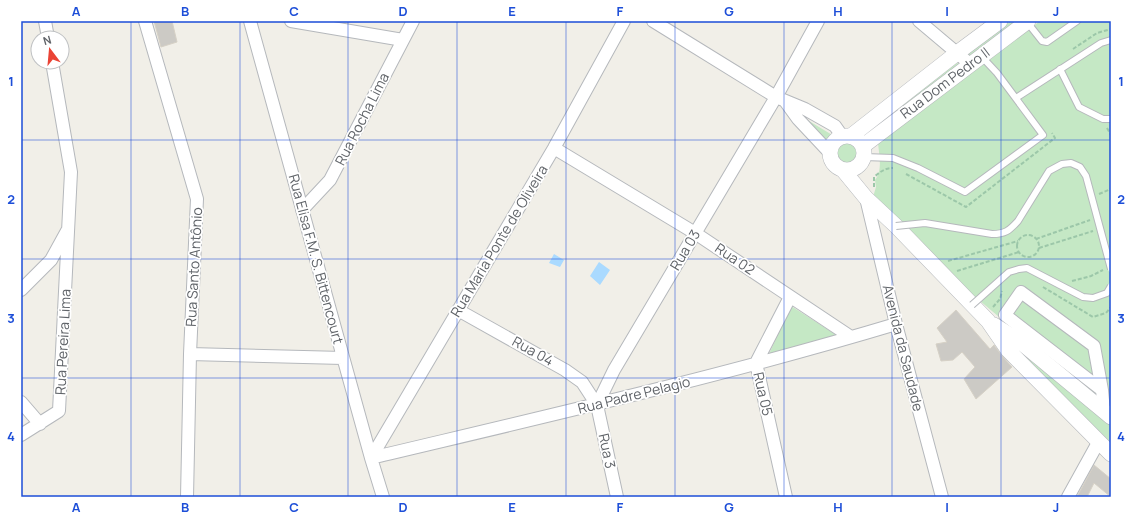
<svg xmlns="http://www.w3.org/2000/svg" width="1132" height="518" viewBox="0 0 1132 518" font-family="Manrope,sans-serif">
<style>
.green{fill:#c5e8c5}
.water{fill:#aadaff}
.building{fill:#cccac5;stroke:#d6d1c6}
.lines{fill:none;stroke-linecap:round;stroke-linejoin:round}
.service-casing{stroke:#b5b8bc;stroke-width:8}
.minor-casing{stroke:#b5b8bc;stroke-width:14}
.tertiary-casing{stroke:#b5b8bc;stroke-width:16}
.path{stroke:#9cc7a9;stroke-width:2;stroke-dasharray:4 2;stroke-linecap:butt}
.service{stroke:#fff;stroke-width:6}
.minor{stroke:#fff;stroke-width:12}
.tertiary{stroke:#fff;stroke-width:15}
.service-bridge-casing{stroke:#b5b8bc;stroke-width:8;stroke-linecap:butt}
.service-bridge{stroke:#fff;stroke-width:6}
.grid{fill:none;stroke:#1d4ed8;stroke-width:1;stroke-opacity:0.55}
.labels{text-anchor:middle;stroke-width:3.5;stroke-linejoin:round;paint-order:stroke}
.street-label{font-size:14px;fill:#5f6368;stroke:#fff}
.neatline{fill:none;stroke:#1d4ed8;stroke-width:1.5}
.grid-label{font-size:13px;text-anchor:middle;font-weight:bold;fill:#1d4ed8}
</style>
<rect width="100%" height="100%" fill="#f1efe8"/>
<!-- green -->
<path class="green" d="M1011 21H1023L972 61 967 55 968 53Z
M1040 21H1111V410L1083 388 960 284 873 197 876 187 875 180C883 171 879 154 878 143Z
M957 63 960 64 866 135 865 131Z
M799 115 834 136 827 144Z
M837 153a10 10 0 1 1 20 0a10 10 0 1 1-20 0Z
M791 306 838 336 769 354Z
M1022 353 1111 426V446L1020 354Z"/>
<!-- water -->
<path class="water" d="M554 254 564 260 560 267 549 263Z
M599 262 610 270 600 285 590 276Z"/>
<!-- building -->
<path class="building" d="M154 21H172L177 42 161 47Z
M956 310 990 349 994 345 1002 356 1012 367 976 399 964 379 975 367 962 352 953 360 941 361 936 344 947 342 937 328Z
M1094 465 1111 479V497L1094 483 1087 497H1077Z"/>
<g class="lines">
<defs>
<path id="service" d="M1027 22 1042 41 1047 42 1077 21
M1060 69 1079 107 1103 119H1111
M1016 98 1101 43 1111 40
M864 157 893 158 918 168 965 192 1043 135 997 73 982 57"/>
<path id="minor" d="M45 21 48 38
M145 21 197 199 190 354 187 497
M250 21 371 458 383 497
M291 21 403 40
M653 21 776 97 805 109 835 126 842 136
M919 21 970 64
M785 101 798 119 829 152
M554 148 695 233 851 337
M866 198 896 324 942 497
M302 210 330 180 413 21
M21 290 51 260 67 231
M458 310 565 370 582 382 597 405 617 497
M190 354 343 358
M1102 390 1005 315 1021 292 1094 346 1102 390 1104 411
M21 402 40 424
M597 405 614 370 776 97 818 21
M21 435 59 411 71 172 52 62
M371 458C547 416 723 376 896 324
M371 458 554 148 624 21
M786 497 756 363 790 297
M1068 497 1099 441"/>
<path id="tertiary" d="M830 153a17 17 0 1 1 34 0a17 17 0 1 1-34 0Z
M851 136 957 53 1000 21
M863 146 1028 21
M843 170 866 198 896 226 988 321 1008 350 1111 454
M994 325 1018 340 1111 417"/>
</defs>
<!-- service casing -->
<use href="#service" class="service-casing"/>
<!-- minor casing -->
<use href="#minor" class="minor-casing"/>
<!-- tertiary casing -->
<use href="#tertiary" class="tertiary-casing"/>
<!-- path -->
<path class="path" d="M1073 49 1097 33 1111 29
M1107 128 1111 135
M906 174 966 207 1055 138 1052 133
M874 187V177C880 172 885 168 893 168
M1099 194 1111 189
M1017 246a11 11 0 1 1 22 0a11 11 0 1 1-22 0Z
M1036 239 1090 220
M1039 248 1093 231
M948 261 1018 241
M957 271 1019 252
M1072 281 1091 276 1103 270
M1043 287 1093 317 1106 313 1111 307
M993 307 1000 299 1002 291"/>
<!-- service -->
<use href="#service" class="service"/>
<!-- minor -->
<use href="#minor" class="minor"/>
<!-- tertiary -->
<use href="#tertiary" class="tertiary"/>
<defs>
<path id="service-bridge" d="M896 226 925 223 992 234C1005 234 1009 231 1018 221L1049 171 1062 164 1071 163 1080 167 1086 176 1111 269
M972 305 1009 272 1019 269 1027 268 1083 297 1093 298 1107 293 1111 286"/>
</defs>
<!-- service-bridge casing -->
<use href="#service-bridge" class="service-bridge-casing"/>
<!-- service-bridge -->
<use href="#service-bridge" class="service-bridge"/>
</g>
<!-- grid -->
<path class="grid" d="M131 21V497M240 21V497M348 21V497M457 21V497M566 21V497M675 21V497M784 21V497M892 21V497M1001 21V497M21 140H1111M21 259H1111M21 378H1111"/>
<g class="labels">
<!-- street labels -->
<g class="street-label">
<text transform="translate(945 83) rotate(-37)" y="5">Rua Dom Pedro II</text>
<text transform="translate(362 119) rotate(-63)" y="5">Rua Rocha Lima</text>
<text transform="translate(499 241) rotate(-59)" y="5">Rua Maria Ponte de Oliveira</text>
<text transform="translate(685 250) rotate(-59)" y="5">Rua 03</text>
<text transform="translate(316 259) rotate(75)" y="5">Rua Elisa F.M. S. Bittencourt</text>
<text transform="translate(735 259) rotate(34)" y="5">Rua 02</text>
<text transform="translate(194 267) rotate(-87)" y="5">Rua Santo Antônio</text>
<text transform="translate(63 342) rotate(-87)" y="5">Rua Pereira Lima</text>
<text transform="translate(903 348) rotate(76)" y="5">Avenida da Saudade</text>
<text transform="translate(533 351) rotate(29)" y="5">Rua 04</text>
<text transform="translate(763 394) rotate(77)" y="5">Rua 05</text>
<text transform="translate(634 395) rotate(-14)" y="5">Rua Padre Pelagio</text>
<text transform="translate(607 451) rotate(78)" y="5">Rua 3</text>
</g>
</g>
<!-- border -->
<rect width="1132" height="518" fill="none" stroke="#ffffff" stroke-width="44"/>
<!-- north arrow -->
<g transform="translate(50 50) rotate(344)"><circle r="19" fill="#ffffff" stroke="#bfc1c3"/>
<path d="M0-3L7 15L0 10L-7 15Z" fill="#ea4335"/>
<text y="-6" font-size="11" font-weight="bold" text-anchor="middle" fill="#5f6368">N</text>
</g>
<rect x="22" y="22" width="1088" height="474" class="neatline"/>
<g class="grid-label">
<text x="76" y="16">A</text>
<text x="185" y="16">B</text>
<text x="294" y="16">C</text>
<text x="403" y="16">D</text>
<text x="512" y="16">E</text>
<text x="620" y="16">F</text>
<text x="729" y="16">G</text>
<text x="838" y="16">H</text>
<text x="947" y="16">I</text>
<text x="1056" y="16">J</text>
<text x="11" y="86">1</text>
<text x="1121" y="86">1</text>
<text x="11" y="204">2</text>
<text x="1121" y="204">2</text>
<text x="11" y="323">3</text>
<text x="1121" y="323">3</text>
<text x="11" y="441">4</text>
<text x="1121" y="441">4</text>
<text x="76" y="512">A</text>
<text x="185" y="512">B</text>
<text x="294" y="512">C</text>
<text x="403" y="512">D</text>
<text x="512" y="512">E</text>
<text x="620" y="512">F</text>
<text x="729" y="512">G</text>
<text x="838" y="512">H</text>
<text x="947" y="512">I</text>
<text x="1056" y="512">J</text>
</g>
</svg>
